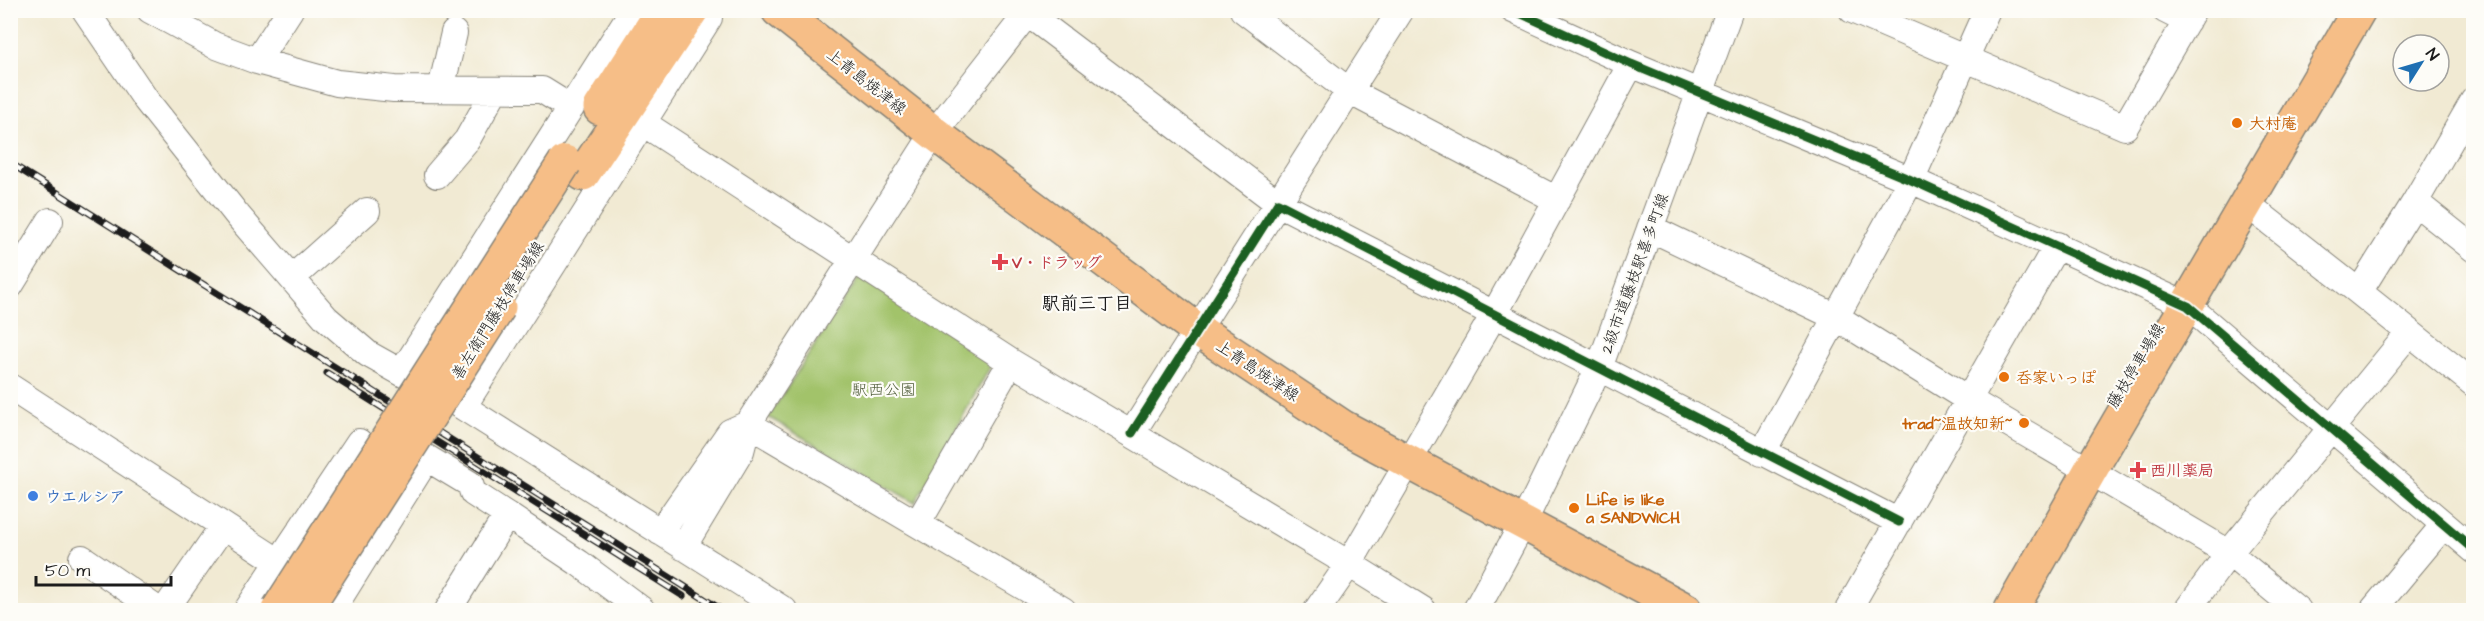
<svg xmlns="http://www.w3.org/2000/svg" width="2484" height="621" viewBox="0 0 2484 621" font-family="'Architects Daughter','Klee One',sans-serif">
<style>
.green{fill:#a2c36b;stroke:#5f7044;stroke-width:1.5}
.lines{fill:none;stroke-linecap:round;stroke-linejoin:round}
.minor-casing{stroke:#868378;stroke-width:28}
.major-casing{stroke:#868378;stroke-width:36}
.path{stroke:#868378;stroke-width:3;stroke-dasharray:4.5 4.5;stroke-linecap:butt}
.minor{stroke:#fff;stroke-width:26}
.major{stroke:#f6be87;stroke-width:33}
.rail-casing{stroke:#1c1c1c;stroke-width:7}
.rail{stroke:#fdfcf7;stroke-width:4.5;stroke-dasharray:14;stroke-linecap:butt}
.major-bridge-casing{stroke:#868378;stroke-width:36;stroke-linecap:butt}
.major-bridge{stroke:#f6be87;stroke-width:33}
.cycleway-casing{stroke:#fdfcf7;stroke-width:13}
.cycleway{stroke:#1b5e20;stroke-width:9}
.food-dot{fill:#e8710a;stroke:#fdfcf7;stroke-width:2}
.health-dot{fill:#e0444e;stroke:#fdfcf7;stroke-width:2}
.shop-dot{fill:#3f7fe0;stroke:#fdfcf7;stroke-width:2}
.labels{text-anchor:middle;stroke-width:4.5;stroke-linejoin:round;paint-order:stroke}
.street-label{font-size:16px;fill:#1c1c1c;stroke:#fdfcf7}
.food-label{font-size:16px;font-weight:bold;fill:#c56008;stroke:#fdfcf7;text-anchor:start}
.health-label{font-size:16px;font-weight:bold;fill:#be3a42;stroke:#fdfcf7;text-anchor:start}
.park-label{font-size:16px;fill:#525f3c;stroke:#fdfcf7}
.shop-label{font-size:16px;font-weight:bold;fill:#366cbe;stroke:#fdfcf7;text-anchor:start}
.neighbourhood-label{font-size:18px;font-weight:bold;fill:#1c1c1c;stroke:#fdfcf7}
</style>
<rect width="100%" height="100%" fill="#fdfcf7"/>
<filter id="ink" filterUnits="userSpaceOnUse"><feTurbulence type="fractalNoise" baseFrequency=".0167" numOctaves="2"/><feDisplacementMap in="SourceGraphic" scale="12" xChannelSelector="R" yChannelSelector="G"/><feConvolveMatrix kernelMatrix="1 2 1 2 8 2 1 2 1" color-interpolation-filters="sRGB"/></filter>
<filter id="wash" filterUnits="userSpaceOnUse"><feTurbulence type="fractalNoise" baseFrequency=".008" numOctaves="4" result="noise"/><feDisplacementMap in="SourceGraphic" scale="24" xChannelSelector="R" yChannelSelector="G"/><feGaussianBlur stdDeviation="1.35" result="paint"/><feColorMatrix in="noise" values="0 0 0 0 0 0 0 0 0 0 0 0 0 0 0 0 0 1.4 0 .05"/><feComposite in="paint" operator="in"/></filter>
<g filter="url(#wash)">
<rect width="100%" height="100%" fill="#f1ead3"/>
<!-- green -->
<path class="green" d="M859 277 994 360 915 503 768 417Z"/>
</g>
<g filter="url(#ink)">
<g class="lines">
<defs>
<path id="minor" d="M85 10 146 100 238 216 326 318 368 354 463 407 784 610
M150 10 214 45 257 61 337 83 394 89 542 90 571 108
M1023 10 1278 203 1401 10
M1243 10 1349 91 1557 200
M1513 10 1631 64 1911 180 2188 306 2474 550
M1852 10 2125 127 2193 10
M1987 10 1911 180 1836 317 1969 400 2229 553 2298 610
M2165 10 2187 21
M257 61 290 10
M441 89 454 33
M2474 100 2415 202 2359 292 2474 384
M643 123 1011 362 1349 564 1423 610
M437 175 467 140 495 90
M2415 202 2474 249
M2247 204 2359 292
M1650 228 1836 317 1762 453
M292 278 367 211
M10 286 50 221
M402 372 633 10
M10 387 273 558
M463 407 709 18V10
M748 424 1063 610
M1132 433 1278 203 1899 522
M918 523 1011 362
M660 532 730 432 748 424
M683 547 741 451 748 424 934 133 1030 10
M82 558 158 610
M165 610 223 526
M247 610 359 442
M332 610 427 458 470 484 473 493 507 515
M448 610 507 515 579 563 642 610
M1317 610 1349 564 1495 313 1631 64
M1476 610 1523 523 1599 368 1730 10
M1848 610 2057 245
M2187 610 2229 553 2409 333
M2373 610 2443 526"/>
<path id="major" d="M778 10 934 133 1196 329 1343 427 1686 610
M600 108 663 10
M583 174 692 10
M2011 610 2090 471 2359 10"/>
</defs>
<!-- minor casing -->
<use href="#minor" class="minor-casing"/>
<!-- major casing -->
<use href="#major" class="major-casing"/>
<!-- path -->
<path class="path" d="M1478 10 1494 18
M1710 603 1724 610"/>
<!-- minor -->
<use href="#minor" class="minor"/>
<!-- major -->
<use href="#major" class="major"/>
<defs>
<path id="rail" d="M10 163 722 610
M327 373 683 596"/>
</defs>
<!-- rail casing -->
<use href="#rail" class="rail-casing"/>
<!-- rail -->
<use href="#rail" class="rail"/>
<defs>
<path id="major-bridge" d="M278 610 565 162
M305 610 499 307"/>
</defs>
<!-- major-bridge casing -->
<use href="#major-bridge" class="major-bridge-casing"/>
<!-- major-bridge -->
<use href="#major-bridge" class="major-bridge"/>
<defs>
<path id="cycleway" d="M1513 10 1631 64 1911 180 2188 306 2474 550
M1132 433 1278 203 1899 522"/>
</defs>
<!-- cycleway casing -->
<use href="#cycleway" class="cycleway-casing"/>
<!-- cycleway -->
<use href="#cycleway" class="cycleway"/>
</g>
</g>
<!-- markers -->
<g class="food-dot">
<circle cx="2237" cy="123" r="6"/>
<circle cx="2004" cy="377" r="6"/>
<circle cx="2024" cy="423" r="6"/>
<circle cx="1574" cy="508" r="6"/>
</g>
<g class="health-dot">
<path d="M997 253h6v6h6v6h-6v6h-6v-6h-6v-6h6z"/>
<path d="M2135 461h6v6h6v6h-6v6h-6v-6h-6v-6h6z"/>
</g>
<circle class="shop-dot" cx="33" cy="496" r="6"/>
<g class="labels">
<!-- street labels -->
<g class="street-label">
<text transform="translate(867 81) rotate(38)" y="6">上青島焼津線</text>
<text transform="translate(1634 273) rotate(-70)" y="6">2級市道藤枝駅喜多町線</text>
<text transform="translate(497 310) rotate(-58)" y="6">善左衛門藤枝停車場線</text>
<text transform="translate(2135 365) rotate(-59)" y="6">藤枝停車場線</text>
<text transform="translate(1258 370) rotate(34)" y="6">上青島焼津線</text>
</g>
<!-- food labels -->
<g class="food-label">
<text x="2249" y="129">大村庵</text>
<text x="2016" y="383">呑家いっぽ</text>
<text x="2012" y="429" text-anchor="end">trad~温故知新~</text>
<text x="1586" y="505">Life is like<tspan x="1586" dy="18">a SANDWICH</tspan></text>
</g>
<!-- health labels -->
<g class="health-label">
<text x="1012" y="268">V・ドラッグ</text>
<text x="2150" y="476">西川薬局</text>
</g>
<!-- park labels -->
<g class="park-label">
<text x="884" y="395">駅西公園</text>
</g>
<!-- shop labels -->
<g class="shop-label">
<text x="45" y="502">ウエルシア</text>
</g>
<!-- neighbourhood labels -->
<g class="neighbourhood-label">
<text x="1087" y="309">駅前三丁目</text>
</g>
</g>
<!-- margin -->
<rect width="2484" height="621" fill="none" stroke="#fdfcf7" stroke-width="36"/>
<!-- north arrow -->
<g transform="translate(2421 63) rotate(53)"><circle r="28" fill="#fdfcf7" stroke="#a3a29f" stroke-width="1.5"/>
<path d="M0-4.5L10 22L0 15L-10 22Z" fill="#1f6fb2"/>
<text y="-9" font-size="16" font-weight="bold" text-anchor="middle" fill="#1c1c1c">N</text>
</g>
<!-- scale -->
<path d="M36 576v9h135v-9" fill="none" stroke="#1c1c1c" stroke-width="3"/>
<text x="45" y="576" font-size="18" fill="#1c1c1c" stroke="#fdfcf7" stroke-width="4.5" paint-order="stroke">50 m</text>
</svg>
